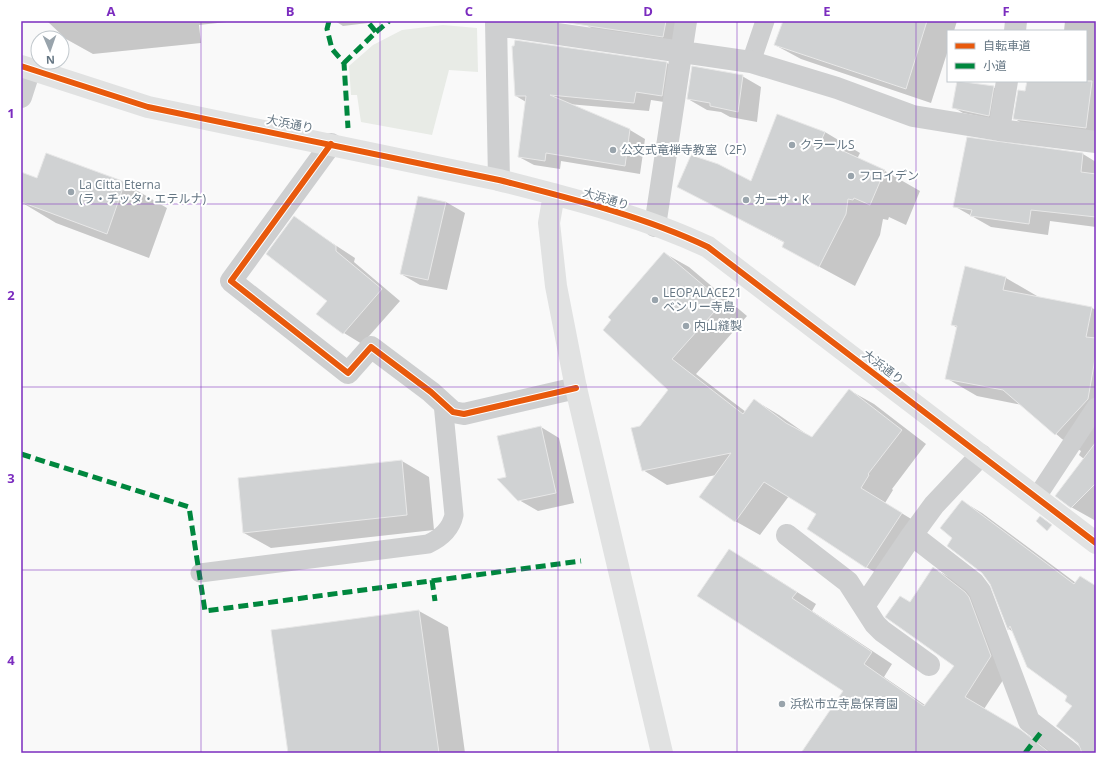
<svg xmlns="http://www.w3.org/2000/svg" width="1117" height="774" viewBox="0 0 1117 774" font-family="'Open Sans','Noto Sans JP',sans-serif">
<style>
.green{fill:#e8ebe6}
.shadow{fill:#0003}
.building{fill:#d0d2d3;stroke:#e8e8e8}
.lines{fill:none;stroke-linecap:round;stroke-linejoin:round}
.lane{stroke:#cecfd0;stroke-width:19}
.street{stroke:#cecfd0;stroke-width:22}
.secondary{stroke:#e1e2e2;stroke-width:22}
.quiet{stroke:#00873e;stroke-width:5;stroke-dasharray:10 5;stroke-linecap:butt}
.cycleway-casing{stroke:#fff;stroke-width:8}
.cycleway{stroke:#e8590c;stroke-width:6}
.grid{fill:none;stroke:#7b2cbf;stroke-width:1;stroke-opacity:0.55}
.poi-dot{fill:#99a4ac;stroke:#fff;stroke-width:1.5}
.labels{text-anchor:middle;stroke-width:4;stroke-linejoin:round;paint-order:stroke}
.street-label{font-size:12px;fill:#657683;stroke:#fff}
.poi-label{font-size:12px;fill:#657683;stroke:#fff;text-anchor:start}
.neatline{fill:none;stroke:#7b2cbf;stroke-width:1.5}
.grid-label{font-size:13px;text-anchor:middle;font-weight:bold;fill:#7b2cbf}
</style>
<rect width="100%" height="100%" fill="#f9f9f9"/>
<!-- green -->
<path class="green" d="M443 25 477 28 478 72 449 70 432 135 361 122 357 95H351L349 66 373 45 402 30Z"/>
<!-- shadow -->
<path class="shadow" d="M47 21H236L199 25 201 43 93 54 66 39Z
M335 21H385L343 26Z
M587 21H686L682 47 605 36 586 25Z
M784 21H957L954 31H948V50L931 103 801 59 775 45Z
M1065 21H1096V137L1033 130 1015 119 1026 92 1028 81H1086V31H1064Z
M667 63 682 72 677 104 651 100 649 111 568 104 630 130 645 139 640 174 561 161 560 169 534 165 519 157 526 102 516 96Z
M742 76 761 87 757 122 730 117 721 112 707 110 688 99Z
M993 87 1003 92 998 120 963 113 953 107Z
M777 115 825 132 860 153 857 159 885 171 920 191 906 225 889 217 888 220 883 219 880 235 855 286 783 247 785 243 679 187 752 182Z
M1083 154 1096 162V227L1050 221 1048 235 991 227 954 206Z
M21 179 124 183 167 208 149 258 56 223 21 202Z
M446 202 465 213 447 290 420 285 401 274Z
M294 218 355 258 354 262 400 301 362 344 344 333 328 301Z
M664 253 689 267 747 316 696 374 746 412 754 400 779 415 812 438 849 390 874 404 926 444 892 489 893 490 885 503 926 528 891 581 866 567 818 514 789 496 760 535 735 521 716 475 667 485 643 470 641 427 669 390Z
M966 268 1006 278 1037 296 1036 298 1092 308 1096 310V521L1071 507 1084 459 1079 455 1081 451 1062 439 1022 405 977 396 946 378 957 328 953 325Z
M541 427 559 438 574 503 538 511 519 500 508 477Z
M402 461 429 477 434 530 271 548 244 533Z
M962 501 982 513 1076 583 1096 587V753H1083L1082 747 1057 726 1073 706 1069 696 1013 632 1009 629 991 583 954 538Z
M750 562 816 604 812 611 892 664 884 677 925 705 956 665 911 603 933 568 954 580 985 605 1011 668 984 709 1041 743 1054 753H803L845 690Z
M419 611 448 627 465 753H289Z"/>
<!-- building -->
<path class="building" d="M555 21H666L663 37Z
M783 21H927L906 89 774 45Z
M515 40 667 62 662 96 636 92 634 103 550 95 630 129 625 166 546 153 545 161 518 157 526 96H515L512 46H514Z
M692 66 743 75 738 112 710 106V103L687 99Z
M957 81 994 86 989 116 952 108Z
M1027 81H1092L1086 128 1013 119 1018 90 1025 91Z
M777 114 825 132 821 141 885 170 870 205 854 198 853 200 848 199 846 214 819 267 782 247 784 242 677 187 691 155 718 164 751 181Z
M967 137 1083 153 1081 172 1096 174V217L1031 210 1029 224 970 216 972 210 953 207Z
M46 153 125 182 107 234 21 202V172L37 178Z
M418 196 446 202 428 280 400 274Z
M294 216 336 246V251L382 289 343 334 316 314 327 301 266 254Z
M664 252 723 302 672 359 743 414 754 399 786 423 812 437 849 389 902 430 868 474 869 475 861 488 902 513 866 568 807 529 816 514 764 482 735 522 699 497 731 453 642 471 631 428 640 426 668 390 603 330 611 320 608 317Z
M965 266 1006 277 1003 290 1092 307 1086 337 1096 338V353L1088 399 1055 435 1003 390 945 379 957 326 951 325Z
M541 426 556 493 518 501 497 479 506 477 497 436Z
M1096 442V483L1071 508 1055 496Z
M402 460 407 515 243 533 238 478Z
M962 500 1074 584 1080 576 1096 586V753H1082L1078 743 1056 726 1072 706 1065 701 1067 696 1027 667 1010 626 1008 630 990 584 982 573 947 546 952 538 940 528Z
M1040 516 1052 525 1047 531 1036 521Z
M729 549 797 592 792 598 872 652 864 664 924 706 954 666 885 617 900 596 910 602 933 567 965 592 969 597 991 656 965 697 1021 730 1050 753H801L843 691 697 596Z
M419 610 439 753H288L271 630Z"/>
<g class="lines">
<!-- lane -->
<path class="lane" d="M751 62 765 21
M1036 498 1096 407
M200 573 428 544C441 538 451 529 454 515L443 403"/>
<!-- street -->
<path class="street" d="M496 21 499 180
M496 25 751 62 837 88 913 116 999 130 1007 81
M1015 31 1016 21
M21 97 30 69
M999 130 1096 142
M331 144 231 281 348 373 371 347 431 392 453 412 464 414 576 388
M655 226 686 21
M981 455 934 505 912 535 974 583 980 591 1029 721 1070 753
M787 535 848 582 875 624 882 631 929 665
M864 606 912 535"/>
<!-- secondary -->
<path class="secondary" d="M21 66 148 107 499 180C569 198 643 216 708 247L1096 543
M554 194 549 223 556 286 576 388 662 753"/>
<!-- quiet -->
<path class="quiet" d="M329 21 327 29 332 49 344 63 348 128
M376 32 389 21
M344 63 376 32 367 21
M21 454 189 507 205 611 581 561
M432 580 435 601
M1025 753 1042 731"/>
<defs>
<path id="cycleway" d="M21 66 148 107 499 180C569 198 643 216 708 247L1096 543
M331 144 231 281 348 373 371 347 431 392 453 412 464 414 576 388"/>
</defs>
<!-- cycleway casing -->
<use href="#cycleway" class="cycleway-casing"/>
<!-- cycleway -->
<use href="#cycleway" class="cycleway"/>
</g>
<!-- grid -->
<path class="grid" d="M201 21V753M380 21V753M558 21V753M737 21V753M916 21V753M21 204H1096M21 387H1096M21 570H1096"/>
<!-- markers -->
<g class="poi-dot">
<circle cx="792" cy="145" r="4"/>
<circle cx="613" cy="150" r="4"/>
<circle cx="851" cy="176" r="4"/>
<circle cx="71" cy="192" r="4"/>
<circle cx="746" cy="200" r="4"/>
<circle cx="655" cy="300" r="4"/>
<circle cx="686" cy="326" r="4"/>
<circle cx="782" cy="704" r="4"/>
</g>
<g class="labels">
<!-- street labels -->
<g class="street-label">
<text transform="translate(290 124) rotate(11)" y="4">大浜通り</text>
<text transform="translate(606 199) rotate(17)" y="4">大浜通り</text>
<text transform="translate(883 367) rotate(37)" y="4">大浜通り</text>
</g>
<!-- poi labels -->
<g class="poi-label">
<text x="800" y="149">クラールS</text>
<text x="621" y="154">公文式竜禅寺教室（2F）</text>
<text x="859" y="180">フロイデン</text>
<text x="79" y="189">La Citta Eterna<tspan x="79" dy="14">(ラ・チッタ・エテルナ)</tspan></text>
<text x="754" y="204">カーサ・K</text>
<text x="663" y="297">LEOPALACE21<tspan x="663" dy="14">ベンリー寺島</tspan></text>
<text x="694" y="330">内山縫製</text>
<text x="790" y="708">浜松市立寺島保育園</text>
</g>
</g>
<!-- border -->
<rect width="1117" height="774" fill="none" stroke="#ffffff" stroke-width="44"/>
<!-- legend -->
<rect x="947" y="30" width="140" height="52" fill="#ffffff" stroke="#c1c8cd"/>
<rect x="955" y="43" width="20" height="6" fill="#e8590c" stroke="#c1c8cd"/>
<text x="983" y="50" font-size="12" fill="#657683">自転車道</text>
<rect x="955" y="63" width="20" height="6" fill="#00873e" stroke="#c1c8cd"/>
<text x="983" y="70" font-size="12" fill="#657683">小道</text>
<!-- north arrow -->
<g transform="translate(50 50) rotate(178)"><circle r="19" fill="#ffffff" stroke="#c1c8cd"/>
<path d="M0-3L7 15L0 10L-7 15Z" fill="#99a4ac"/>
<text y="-6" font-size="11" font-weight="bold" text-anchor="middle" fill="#657683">N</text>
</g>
<rect x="22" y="22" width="1073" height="730" class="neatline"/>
<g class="grid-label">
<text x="111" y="16">A</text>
<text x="290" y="16">B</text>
<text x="469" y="16">C</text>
<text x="648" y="16">D</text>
<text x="827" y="16">E</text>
<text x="1006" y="16">F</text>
<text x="11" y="118">1</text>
<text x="11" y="300">2</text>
<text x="11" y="483">3</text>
<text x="11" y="665">4</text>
</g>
</svg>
